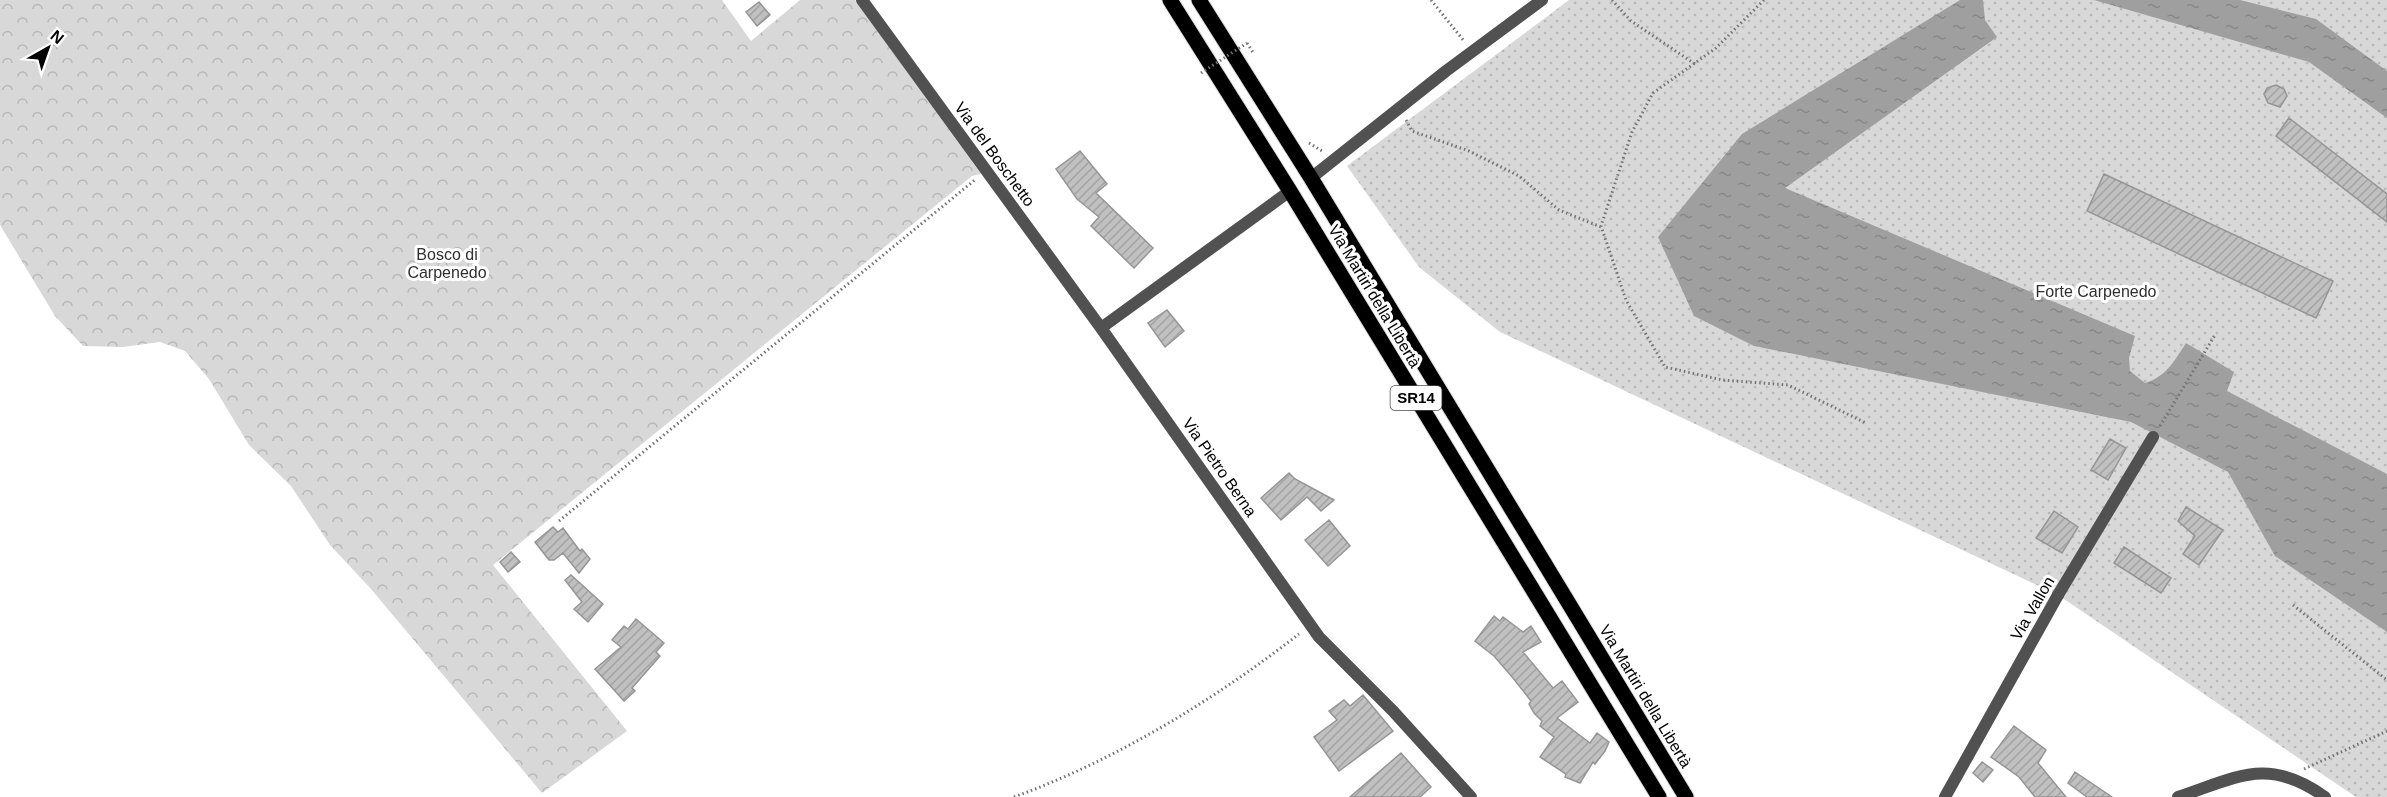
<svg xmlns="http://www.w3.org/2000/svg" width="2387" height="797" viewBox="0 0 2387 797" font-family="Arial,sans-serif">
<style>
.forest{fill:url(#forest-crowns)}
.park{fill:url(#park-dots)}
.water{fill:url(#water-ripples)}
.building{fill:url(#building-hatch);stroke:#959595;stroke-width:1.5}
.lines{fill:none;stroke-linecap:round;stroke-linejoin:round}
.primary-casing{stroke:#dbdbdb;stroke-width:17}
.path{stroke:#737373;stroke-width:3;stroke-dasharray:1.5 3;stroke-linecap:butt}
.pedestrian{stroke:#515151;stroke-width:12}
.minor{stroke:#515151;stroke-width:12}
.primary{stroke:#000;stroke-width:15}
.path-bridge{stroke:#737373;stroke-width:3;stroke-dasharray:1.5 3;stroke-linecap:butt}
.labels{text-anchor:middle;stroke-width:6;stroke-linejoin:round;paint-order:stroke}
.shield{fill:#fff;stroke:#4c4c4c;stroke-width:1.5}
.shield-label{font-size:15px;font-weight:bold;fill:#000}
.street-label{font-size:16px;fill:#000;stroke:#fff}
.park-label{font-size:16px;fill:#2f2f2f;stroke:#fff}
</style>
<defs>
<pattern id="forest-crowns" width="20" height="18" patternUnits="userSpaceOnUse" patternTransform="scale(1.5)"><rect width="20" height="18" fill="#d8d8d8"/><path d="M2 6a3 3 0 1 1 6 0M12 15a3 3 0 1 1 6 0" fill="none" stroke="#b8b8b8"/></pattern>
<pattern id="park-dots" width="8" height="8" patternUnits="userSpaceOnUse" patternTransform="scale(1.5)"><rect width="8" height="8" fill="#d8d8d8"/><path d="M2 2h.1M6 6h.1" fill="none" stroke="#b8b8b8" stroke-width="1.8" stroke-linecap="round"/></pattern>
<pattern id="water-ripples" width="26" height="14" patternUnits="userSpaceOnUse" patternTransform="scale(1.5)"><rect width="26" height="14" fill="#9f9f9f"/><path d="M2 4q2-2 4 0t4 0M15 11q2-2 4 0t4 0" fill="none" stroke="#878787"/></pattern>
<pattern id="building-hatch" width="6" height="6" patternUnits="userSpaceOnUse" patternTransform="scale(1.5)"><rect width="6" height="6" fill="#c0c0c0"/><path d="M-1 1l2-2M0 6l6-6M5 7l2-2" fill="none" stroke="#a3a3a3"/></pattern>
</defs>
<rect width="100%" height="100%" fill="#fff"/>
<!-- forest -->
<path class="forest" d="M0 0H722L751 41 800 0H855L981 174 972 176 493 565 627 731 542 793 371 589 330 545 291 486 249 445 209 379 185 351 160 342 123 347 83 346 55 316 0 225Z"/>
<!-- park -->
<path class="park" d="M1569 0H2387V797H2356L2058 595 1500 332 1419 267 1347 166Z"/>
<!-- water -->
<path class="water" d="M1960 0H1983L1985 20 1997 37 1785 188 2135 336 2129 358 2130 371 2145 383C2166 377 2175 360 2186 343L2234 372 2227 391 2387 474V632L2275 556 2228 472 2131 422 1754 346 1694 316 1658 237 1742 134Z
M2094 0H2240L2316 19 2387 71V118L2309 62Z"/>
<!-- building -->
<path class="building" d="M759 2 770 15 757 26 746 12Z
M2276 85 2284 89 2287 96 2280 107 2268 103 2264 94 2267 88Z
M2289 118 2387 194V222L2276 136Z
M1080 151 1107 184 1096 193 1153 248 1134 268 1091 226 1099 217 1077 199 1056 169Z
M2104 174 2333 281 2316 318 2087 211Z
M1167 310 1184 331 1165 347 1148 323Z
M2110 439 2126 448 2108 480 2091 470Z
M1289 473 1295 479 1334 500 1321 511 1307 497 1281 520 1261 498Z
M2186 507 2223 530 2199 565 2183 554 2195 536 2178 521Z
M2054 511 2078 527 2062 553 2036 538Z
M1329 520 1350 546 1328 566 1305 540Z
M553 527 558 532 563 528 580 551 582 549 590 559 579 573 563 553 554 560H549L535 542Z
M2124 547 2171 578 2161 593 2114 563Z
M511 552 520 562 508 572 500 562Z
M571 575 603 604 588 622 574 609 582 602 565 580Z
M1494 616 1500 621 1503 617 1523 632 1531 626 1541 642 1523 652 1553 688 1562 681 1578 702 1557 718 1590 743 1597 733 1609 742 1605 751 1595 764 1593 762 1580 783 1565 777 1566 774 1540 757 1554 737 1540 726 1542 721 1534 713 1529 704 1531 701 1513 678 1494 656 1475 641Z
M636 619 664 643 656 652 660 656 632 688 635 691 624 701 595 669 621 647 612 640 624 626 628 629Z
M1363 695 1393 731 1339 771 1314 737 1337 720 1329 711 1344 700 1350 706Z
M2014 726 2046 750 2038 763 2066 797H2035L2019 777 1991 757Z
M1401 753 1431 787 1420 797H1350Z
M1982 762 1993 770 1983 782 1973 773Z
M2075 772 2112 797H2087L2068 783Z"/>
<g class="lines">
<defs>
<path id="primary" d="M1170 0 1290 191 1659 797
M1199 0 1311 178 1686 797"/>
</defs>
<!-- primary casing -->
<use href="#primary" class="primary-casing"/>
<!-- path -->
<path class="path" d="M1431 0 1464 41
M1612 0 1631 21 1695 64
M1764 0 1716 48 1653 93 1632 132 1601 226 1626 300 1665 367 1722 380 1788 385 1866 423
M1247 43 1254 54
M1406 120 1412 131 1469 151 1519 176 1559 210 1601 227
M1309 143 1322 151
M2160 426 2215 335
M559 521 976 179
M2293 605 2387 680
M2304 769 2387 731
M1014 797C1116 760 1214 700 1299 634"/>
<!-- pedestrian -->
<path class="pedestrian" d="M2058 595 2153 437"/>
<!-- minor -->
<path class="minor" d="M862 0 1101 328
M1311 178 1446 71 1542 0
M1290 191 1101 328 1319 637 1393 711 1471 797
M1945 797 2058 595
M2178 797C2238 777 2268 756 2325 797"/>
<!-- primary -->
<use href="#primary" class="primary"/>
<!-- path-bridge -->
<path class="path-bridge" d="M1201 73 1247 43"/>
</g>
<g class="labels">
<!-- shield labels -->
<rect class="shield" x="1390.5" y="386" width="51" height="24" rx="4.5"/>
<g class="shield-label">
<text x="1416" y="403">SR14</text>
</g>
<!-- street labels -->
<g class="street-label">
<text transform="translate(995 154) rotate(54)" y="6">Via del Boschetto</text>
<text transform="translate(1375 296) rotate(59)" y="6">Via Martiri della Libertà</text>
<text transform="translate(1220 467) rotate(55)" y="6">Via Pietro Berna</text>
<text transform="translate(2032 608) rotate(-60)" y="6">Via Vallon</text>
<text transform="translate(1646 696) rotate(59)" y="6">Via Martiri della Libertà</text>
</g>
<!-- park labels -->
<g class="park-label">
<text x="447" y="260">Bosco di<tspan x="447" dy="18">Carpenedo</tspan></text>
<text x="2096" y="297">Forte Carpenedo</text>
</g>
</g>
<!-- north arrow -->
<g transform="translate(48 48) rotate(40)" stroke="#ffffff" stroke-width="4.5" paint-order="stroke">
<path d="M0-4.5L10 22L0 15L-10 22Z" fill="#000000"/>
<text y="-9" font-size="16" font-weight="bold" text-anchor="middle" fill="#000000">N</text>
</g>
</svg>
